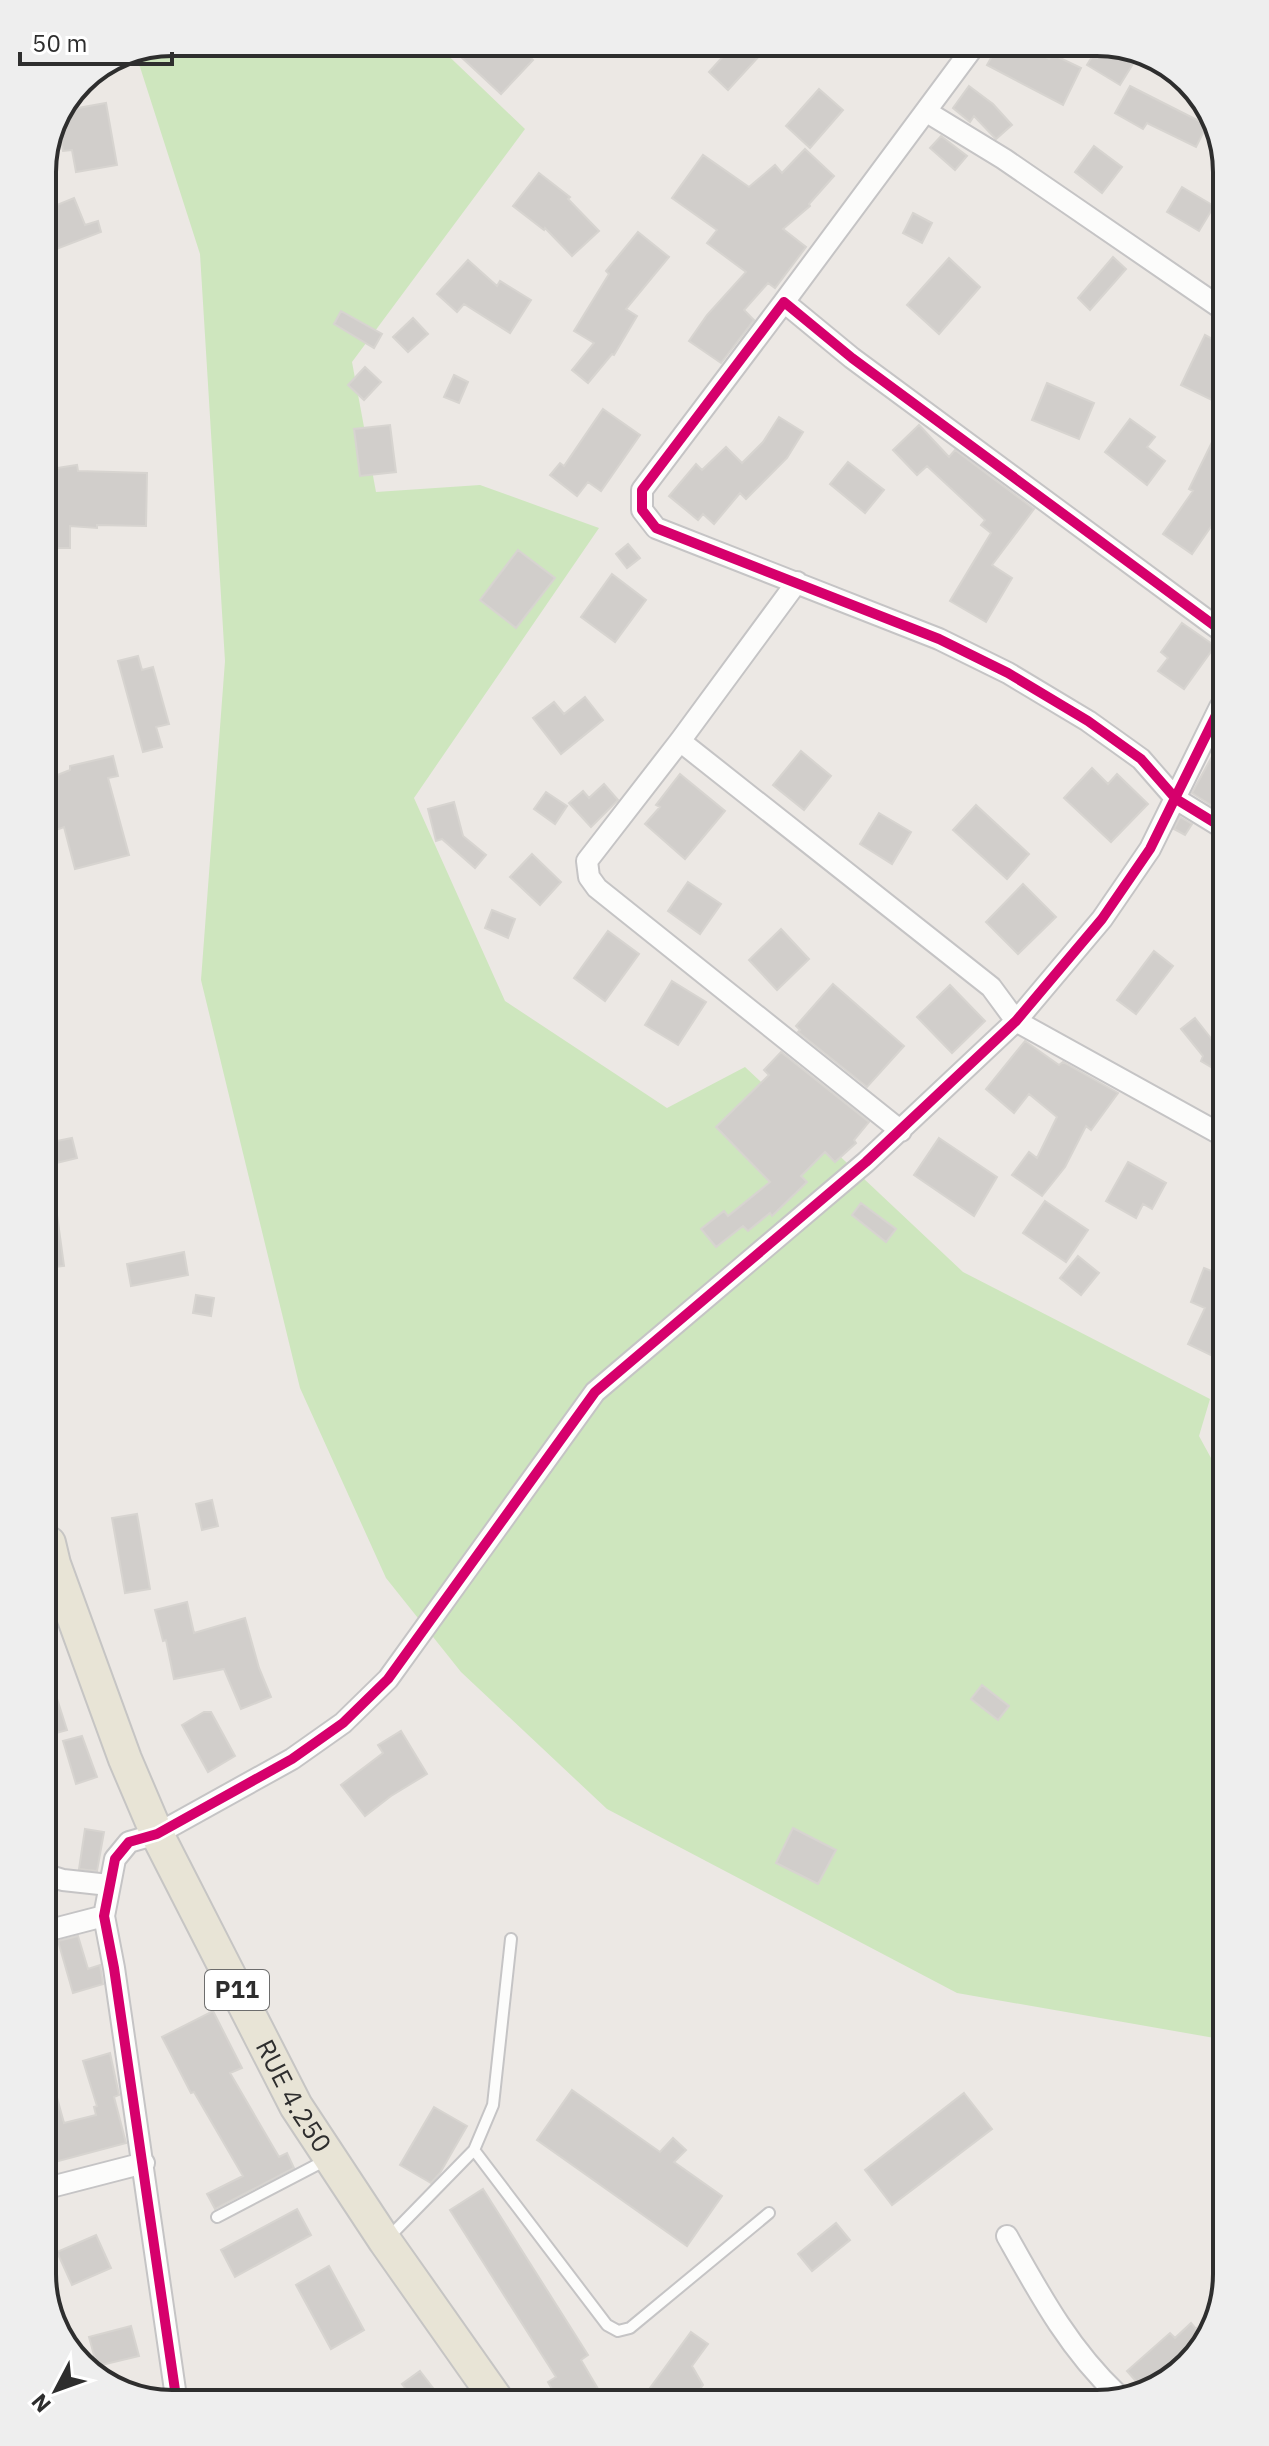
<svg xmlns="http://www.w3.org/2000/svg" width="1269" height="2446" viewBox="0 0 1269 2446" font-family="'IBM Plex Sans',sans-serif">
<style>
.green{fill:#cee6be}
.building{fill:#d1cecb;stroke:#d7d4d0;stroke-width:2}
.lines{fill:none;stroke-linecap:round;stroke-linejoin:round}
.service-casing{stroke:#c5c4c5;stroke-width:14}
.minor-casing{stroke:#c5c4c5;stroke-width:24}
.primary-casing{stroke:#c6c5c4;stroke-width:36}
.service{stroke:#fcfcfb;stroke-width:10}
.minor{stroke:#fcfcfb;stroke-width:20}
.primary{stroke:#e8e4d6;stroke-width:32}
.cycleway-casing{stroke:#fff;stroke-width:15}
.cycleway{stroke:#d6006c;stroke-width:10}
.labels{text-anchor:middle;stroke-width:8;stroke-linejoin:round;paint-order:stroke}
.shield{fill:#fff;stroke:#6d6d6d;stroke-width:2}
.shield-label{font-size:24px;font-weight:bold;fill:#2e2e2e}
.street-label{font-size:26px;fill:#2e2e2e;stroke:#fff}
.rim{fill:none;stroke:#2e2e2e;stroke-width:4}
</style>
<rect width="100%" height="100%" fill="#ece8e4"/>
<!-- green -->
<path class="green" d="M172 42H434L525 129 352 362 376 492 480 485 599 528 414 798 505 1001 667 1108 745 1067 963 1272 1210 1399 1199 1436 1223 1480 1226 2040 957 1993 607 1809 461 1672 386 1578 300 1388 201 980 225 661 200 254 140 67 133 58Z"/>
<!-- building -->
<path class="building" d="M445 42H514L533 60 501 94Z
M736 42H772L728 90 709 72Z
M1000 42H1020L1049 59 1052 54 1081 68 1063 105 987 65Z
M1101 42 1139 54 1120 85 1087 65Z
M969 86 993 104 1012 125 996 139 974 116 970 122 953 108Z
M1130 86 1207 125 1196 147 1147 123 1143 129 1115 113Z
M819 89 843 110 810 148 786 126Z
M106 103 117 165 76 172 72 150 63 151 59 128 67 110Z
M941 136 967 156 955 170 930 148Z
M1094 146 1122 167 1102 193 1075 172Z
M805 149 834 176 809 204 810 206 783 229 806 247 775 288 768 283 744 310 754 320 721 363 689 341 707 315 746 272 707 243 717 230 672 198 703 155 749 187 775 165 782 173Z
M539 173 570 197 568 199 599 231 572 256 545 228 544 230 513 206Z
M1182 187 1214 206 1199 231 1167 212Z
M74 198 85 225 98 221 101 232 43 254V235L56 232 47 209Z
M913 213 932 223 922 243 903 233Z
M638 232 669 257 626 309 637 316 614 355 612 354 588 383 572 370 594 343 574 331 609 274 606 271Z
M1113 257 1126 269 1090 310 1078 298Z
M949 258 980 287 939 334 907 305Z
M468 260 497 286 500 281 531 300 510 333 464 304 457 312 437 294Z
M341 311 382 334 374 348 334 324Z
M413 318 428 334 408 352 393 337Z
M1205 335 1218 342V403L1181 385Z
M365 367 381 382 364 400 348 385Z
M454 375 468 382 459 403 444 397Z
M1047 383 1094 403 1079 439 1032 420Z
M603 409 640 435 601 491 588 482 577 496 550 475 560 463 564 466Z
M779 417 803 432 787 458 746 499 740 493 714 524 703 514 698 520 669 496 696 464 702 470 726 447 742 463 763 442Z
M1130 419 1155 437 1147 447 1165 461 1147 485 1105 452Z
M390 425 396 472 360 476 354 429Z
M919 425 949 457 955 450 1034 509 992 565 1012 578 986 622 950 601 991 533 981 525 985 520 927 466 917 475 893 450Z
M1218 430 1219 515 1192 554 1163 534 1193 491 1189 489Z
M848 462 884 490 865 513 830 484Z
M77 465 78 471 147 473 146 526 97 525V528L70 526V548H44V470Z
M628 544 640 558 627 568 616 554Z
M518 550 555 578 516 628 480 600Z
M612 574 646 600 615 642 581 617Z
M1182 623 1215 646 1184 689 1158 671 1168 658 1161 652Z
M138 656 142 670 153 667 169 724 156 727 162 747 143 752 118 661Z
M585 697 603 720 561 754 533 718 554 702 564 714Z
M1220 742V777L1212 792 1220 799 1214 807 1192 793Z
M801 751 831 776 804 810 773 785Z
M113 756 118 776 108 778 129 855 75 869 64 827 45 834V780L70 770V766Z
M1092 768 1108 784 1117 774 1148 804 1111 842 1064 798Z
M680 774 725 811 685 859 645 824 660 807 656 805Z
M604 784 618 800 591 827 569 803 583 791 589 798Z
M546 792 567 806 555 824 534 809Z
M454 802 463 836 486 855 475 868 442 839 436 841 428 809Z
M976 805 1029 854 1007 879 953 830Z
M879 813 911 832 892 864 860 844Z
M1180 817 1192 824 1185 835 1174 829Z
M532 854 561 882 540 905 510 877Z
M688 882 721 904 700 934 668 911Z
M1023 884 1056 917 1018 954 986 922Z
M492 910 515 919 508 938 485 928Z
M781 929 809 959 777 990 749 960Z
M608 931 639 954 605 1001 574 978Z
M1154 951 1173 966 1136 1014 1117 1000Z
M672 981 706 1002 678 1045 645 1025Z
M833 984 904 1046 867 1087 798 1032 800 1030 796 1026Z
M950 985 985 1021 952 1053 917 1017Z
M1195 1018 1221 1051V1073L1201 1061 1203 1056 1181 1029Z
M1025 1041 1059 1065 1063 1062 1118 1093 1091 1130 1086 1126 1065 1167 1042 1196 1012 1175 1029 1152 1037 1158 1057 1117 1029 1094 1014 1113 986 1089Z
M781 1052 869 1122 854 1140 856 1143 835 1162 825 1152 801 1176 807 1182 772 1216 770 1213 748 1231 743 1226 716 1247 701 1229 724 1211 728 1216 770 1182 716 1127 769 1075 764 1070Z
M72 1138 77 1158 52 1164 47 1143Z
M939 1138 997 1177 974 1216 914 1175Z
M1128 1162 1166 1183 1152 1209 1143 1204 1136 1218 1106 1201Z
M1045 1201 1088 1230 1066 1262 1023 1233Z
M861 1203 896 1229 886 1242 852 1215Z
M57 1215 64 1266 47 1268V1216Z
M184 1252 188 1275 131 1286 127 1264Z
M1078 1256 1099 1273 1081 1295 1060 1278Z
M1204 1268 1221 1275 1222 1272 1223 1361 1188 1344 1205 1308 1191 1302Z
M196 1295 214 1298 211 1316 193 1313Z
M212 1500 218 1526 202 1530 196 1504Z
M137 1514 150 1589 125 1593 112 1518Z
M187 1602 194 1633 245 1618 259 1668 271 1697 241 1709 224 1669 174 1679 166 1640 163 1641 155 1610Z
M982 1685 1009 1706 998 1720 971 1699Z
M49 1686H53L67 1730 49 1735Z
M204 1712H211L235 1756 208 1772 182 1725Z
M401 1731 427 1774 391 1796 365 1816 341 1785 383 1753 378 1745Z
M82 1736 97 1777 76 1784 63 1741Z
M793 1828 836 1850 818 1884 776 1863Z
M85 1829 104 1832 97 1871 79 1869Z
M78 1936 88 1969 100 1965 103 1984 73 1993 58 1941Z
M213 2011 242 2068 230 2073 279 2157 287 2153 294 2168 215 2209 207 2194 243 2176 194 2092 191 2093 162 2037Z
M110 2053 119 2095 114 2097 126 2143 51 2163V2094H56L64 2123 96 2115 94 2107 97 2106 83 2061Z
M572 2090 660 2152 673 2138 686 2150 674 2162 722 2196 687 2246 537 2140Z
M964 2093 992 2129 892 2205 865 2170Z
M434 2107 467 2126 440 2173 431 2183 400 2165Z
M483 2189 588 2355 581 2360 604 2399 558 2400 548 2382 556 2377 450 2210Z
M297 2209 311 2235 235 2277 221 2250Z
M836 2223 850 2240 812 2271 798 2254Z
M96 2235 111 2268 72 2285 57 2252Z
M329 2266 364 2330 331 2349 296 2285Z
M1216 2310 1205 2347 1180 2367 1175 2360 1143 2389 1127 2371 1170 2333 1175 2338 1191 2323 1196 2329Z
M131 2326 139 2356 97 2366 89 2337Z
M691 2332 708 2344 692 2366 703 2385 693 2398 642 2399Z
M420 2371 443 2401H415L402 2384Z"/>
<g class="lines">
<defs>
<path id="service" d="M474 2150 607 2325 618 2331 630 2328 769 2213
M217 2217 328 2159
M389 2237 474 2150 493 2105 511 1939"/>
<path id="minor" d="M927 112 1004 159 1218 306
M784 302 977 42
M797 582 680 741 587 861 589 877 597 888 901 1131
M1219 629 852 358 784 302 642 490V510L656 528 939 639 1008 673 1088 721 1141 759 1176 799 1220 826
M680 741 991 987 1016 1021 1222 1135
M50 1876 63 1880 109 1885
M50 1930 104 1916
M51 2187 144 2163
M1007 2236C1039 2293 1069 2349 1117 2394
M177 2404 114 1968 104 1916 115 1859 129 1842 157 1834 292 1759 343 1723 388 1679 595 1392 866 1162 1016 1021 1102 919 1150 849 1220 707"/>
<g id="primary">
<path id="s1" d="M49 1543 54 1564 125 1759 157 1834 296 2106 385 2241 497 2400"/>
</g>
</defs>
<!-- service casing -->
<use href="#service" class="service-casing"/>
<!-- minor casing -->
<use href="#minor" class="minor-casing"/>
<!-- primary casing -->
<use href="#primary" class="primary-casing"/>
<!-- service -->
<use href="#service" class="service"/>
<!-- minor -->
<use href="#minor" class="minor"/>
<!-- primary -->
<use href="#primary" class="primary"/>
<defs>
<path id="cycleway" d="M1219 629 852 358 784 302 642 490V510L656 528 939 639 1008 673 1088 721 1141 759 1176 799 1220 826
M177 2404 114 1968 104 1916 115 1859 129 1842 157 1834 292 1759 343 1723 388 1679 595 1392 866 1162 1016 1021 1102 919 1150 849 1220 707"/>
</defs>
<!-- cycleway casing -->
<use href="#cycleway" class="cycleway-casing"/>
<!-- cycleway -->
<use href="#cycleway" class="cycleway"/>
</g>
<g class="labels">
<!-- shield labels -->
<rect class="shield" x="205" y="1970" width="64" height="40" rx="6"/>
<g class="shield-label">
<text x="237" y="1998">P11</text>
</g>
<!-- street labels -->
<g class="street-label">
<text dy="9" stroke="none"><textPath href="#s1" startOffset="606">RUE 4.250</textPath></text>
</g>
</g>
<!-- crop -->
<path d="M0 0H1269V2446H0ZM172 56H1097A116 116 0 0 1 1213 172V2274A116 116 0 0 1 1097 2390H172A116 116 0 0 1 56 2274V172A116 116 0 0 1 172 56Z" fill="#eee" fill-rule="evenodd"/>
<path class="rim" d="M172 56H1097A116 116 0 0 1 1213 172V2274A116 116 0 0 1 1097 2390H172A116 116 0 0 1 56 2274V172A116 116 0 0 1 172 56Z"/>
<!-- north arrow -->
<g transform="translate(56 2390) rotate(229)" stroke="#ffffff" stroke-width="6" paint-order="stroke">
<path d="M0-6L14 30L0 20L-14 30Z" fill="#2e2e2e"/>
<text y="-12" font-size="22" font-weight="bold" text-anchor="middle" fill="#2e2e2e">N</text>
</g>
<!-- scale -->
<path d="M20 52v12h152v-12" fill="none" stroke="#2e2e2e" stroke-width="4"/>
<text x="32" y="52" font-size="24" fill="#2e2e2e" stroke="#ffffff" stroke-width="6" paint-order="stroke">50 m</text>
</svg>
